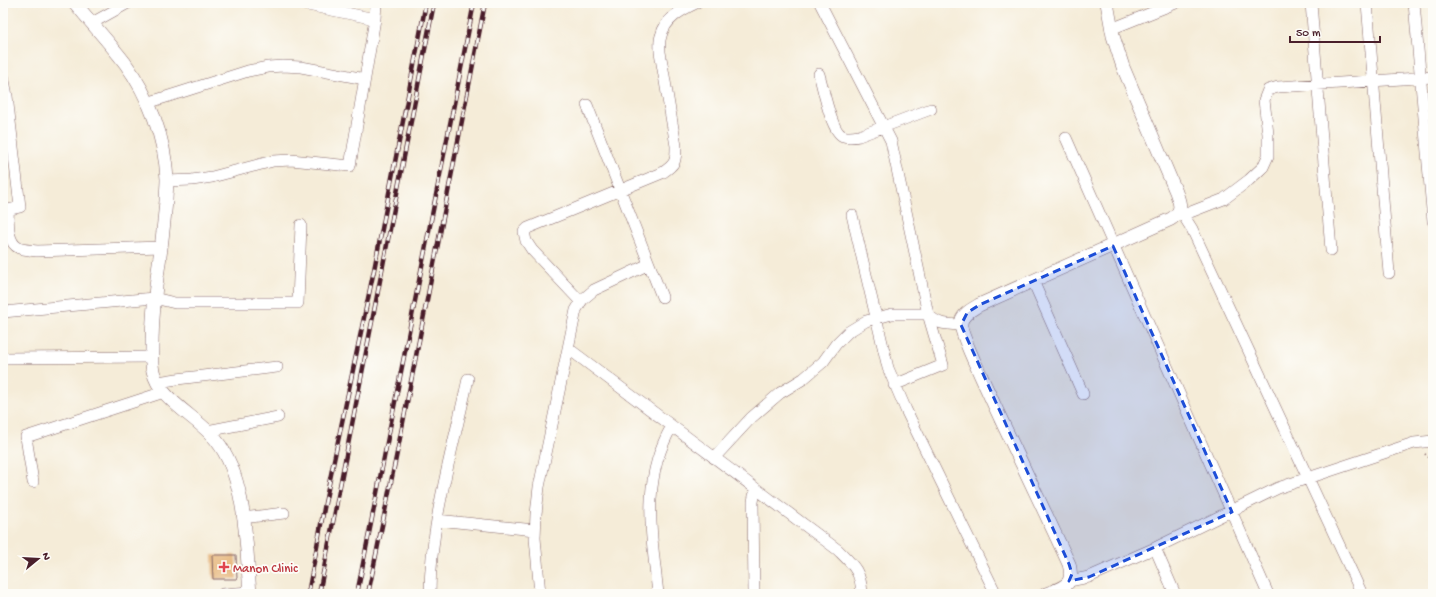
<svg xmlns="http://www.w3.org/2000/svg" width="1436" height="597" viewBox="0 0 1436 597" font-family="'Gochi Hand',sans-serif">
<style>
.building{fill:#e6b67b}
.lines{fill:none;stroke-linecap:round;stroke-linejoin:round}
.minor-casing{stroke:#866768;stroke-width:12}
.tertiary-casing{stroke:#866768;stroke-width:14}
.path{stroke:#866768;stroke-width:2;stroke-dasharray:1 3;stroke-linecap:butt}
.minor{stroke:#fff;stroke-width:11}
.tertiary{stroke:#fff;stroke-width:13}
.rail-casing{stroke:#4a1f2b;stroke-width:4.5}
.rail{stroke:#fdfcf7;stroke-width:3;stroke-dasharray:9;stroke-linecap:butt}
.marked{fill:#1d4ed8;fill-opacity:0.2;stroke:#1d4ed8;stroke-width:3;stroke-dasharray:8 5;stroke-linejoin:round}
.health-dot{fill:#e0444e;stroke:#fdfcf7;stroke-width:1.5}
.labels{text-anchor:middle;stroke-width:3.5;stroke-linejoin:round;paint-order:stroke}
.health-label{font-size:13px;fill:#be3a42;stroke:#fdfcf7;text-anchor:start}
</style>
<rect width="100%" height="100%" fill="#fdfcf7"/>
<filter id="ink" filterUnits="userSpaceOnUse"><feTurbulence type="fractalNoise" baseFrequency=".025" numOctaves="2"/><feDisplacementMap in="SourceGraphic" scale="8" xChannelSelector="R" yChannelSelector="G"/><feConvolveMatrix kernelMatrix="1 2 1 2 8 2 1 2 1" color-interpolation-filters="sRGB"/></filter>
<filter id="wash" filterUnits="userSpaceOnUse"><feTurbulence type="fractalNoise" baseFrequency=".012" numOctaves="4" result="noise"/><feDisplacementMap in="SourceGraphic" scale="16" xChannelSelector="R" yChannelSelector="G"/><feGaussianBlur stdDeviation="0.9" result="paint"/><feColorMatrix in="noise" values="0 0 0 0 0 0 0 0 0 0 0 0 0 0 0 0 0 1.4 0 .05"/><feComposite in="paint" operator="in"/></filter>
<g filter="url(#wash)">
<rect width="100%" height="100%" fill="#f5ecd8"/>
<g id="blocks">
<!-- building -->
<path class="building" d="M212 555H236L237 579H213Z"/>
</g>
</g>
<g filter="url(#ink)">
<use href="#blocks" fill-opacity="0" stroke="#866768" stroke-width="1"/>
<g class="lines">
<defs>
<path id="minor" d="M298 3 375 19
M820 3 891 141 928 314 943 365 894 385
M1311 3 1331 250
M1367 3 1389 273
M1414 3 1433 221
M92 23 128 3
M1111 29 1176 3
M819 74C823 87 831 132 843 136 848 138 854 137 859 136L931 109
M3 75 7 96 20 207 3 211
M147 103 248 71 268 67 283 66 301 67 365 79
M587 105 662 297
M1066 138 1268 594
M167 181 192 180 212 177 273 161 291 160 350 166 375 19 376 3
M8 210C9 221 6 242 19 248 24 250 32 250 37 251L161 247
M1180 210 1192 229 1362 594
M852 215 888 368 906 410 996 594
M1183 215 1224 199 1249 180 1263 167 1268 156V134L1264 100 1268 90 1278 87 1433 77
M1033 281 1083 394
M581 302 532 250 526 241 524 232 528 228 662 173C676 164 676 161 676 146L660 52C660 47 659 41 661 36 665 19 681 10 696 3
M3 312 154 298 175 303H298L301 225
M928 314C937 325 947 324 961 325
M569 349 838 550C853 565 861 571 862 594
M3 358 152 357
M158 382 177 379 277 367
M207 431 278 417
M714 458 751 418 780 393 803 379 823 362 836 344 848 332 866 321 892 314H928
M33 482 26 437 164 392
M243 518 284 513
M437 520 535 530
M1155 548 1175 594
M1069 581 1089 577 1155 548 1278 488 1414 443 1433 441
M223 594 250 592
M430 594C430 524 453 448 468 379
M540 594 535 538 536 514 539 487 576 310 582 300 594 290 649 264
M658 594C652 535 640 481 672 426
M754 594 753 502 754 496 757 490"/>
<path id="tertiary" d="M75 3C91 23 109 42 125 63 149 96 165 138 167 179 167 186 166 194 166 201 164 222 162 243 159 263 155 291 152 319 152 348 152 355 151 363 153 371 159 400 198 417 216 440 247 478 246 546 250 594
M1046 594C1063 587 1075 586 1069 564 1040 501 1009 438 980 374 976 365 960 332 961 324 961 314 973 309 979 305L1171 219C1184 210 1180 204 1176 192L1123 67 1113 36 1107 3"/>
</defs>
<!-- minor casing -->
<use href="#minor" class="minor-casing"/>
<!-- tertiary casing -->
<use href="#tertiary" class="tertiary-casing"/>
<!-- path -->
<path class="path" d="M1425 454 1433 461"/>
<!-- minor -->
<use href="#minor" class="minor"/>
<!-- tertiary -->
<use href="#tertiary" class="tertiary"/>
<defs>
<path id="rail" d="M308 594 325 503 374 270 426 3
M319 594 434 3
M357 594 474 3
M368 594 399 443 485 3"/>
</defs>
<!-- rail casing -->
<use href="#rail" class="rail-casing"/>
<!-- rail -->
<use href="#rail" class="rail"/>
</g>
</g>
<!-- marked area -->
<path class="marked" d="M1113 246 1232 512 1089 577 1069 581 1072 574 1069 564 961 325 967 313 979 305Z"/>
<!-- markers -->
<path class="health-dot" d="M222 561h4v4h4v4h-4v4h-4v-4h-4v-4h4z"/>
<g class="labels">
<!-- health labels -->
<g class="health-label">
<text x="233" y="572">Manon Clinic</text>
</g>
</g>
<!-- margin -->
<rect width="1436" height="597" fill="none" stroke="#fdfcf7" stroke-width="16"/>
<!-- north arrow -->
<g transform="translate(38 559) rotate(72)" stroke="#fdfcf7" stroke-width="3" paint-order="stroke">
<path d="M0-3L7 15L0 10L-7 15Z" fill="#4a1f2b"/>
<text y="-6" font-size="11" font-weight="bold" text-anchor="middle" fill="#4a1f2b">N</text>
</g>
<!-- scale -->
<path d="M1290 36v6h90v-6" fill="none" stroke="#4a1f2b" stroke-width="2"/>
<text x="1296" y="36" font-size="12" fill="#4a1f2b" stroke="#fdfcf7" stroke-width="3" paint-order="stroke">50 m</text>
</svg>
